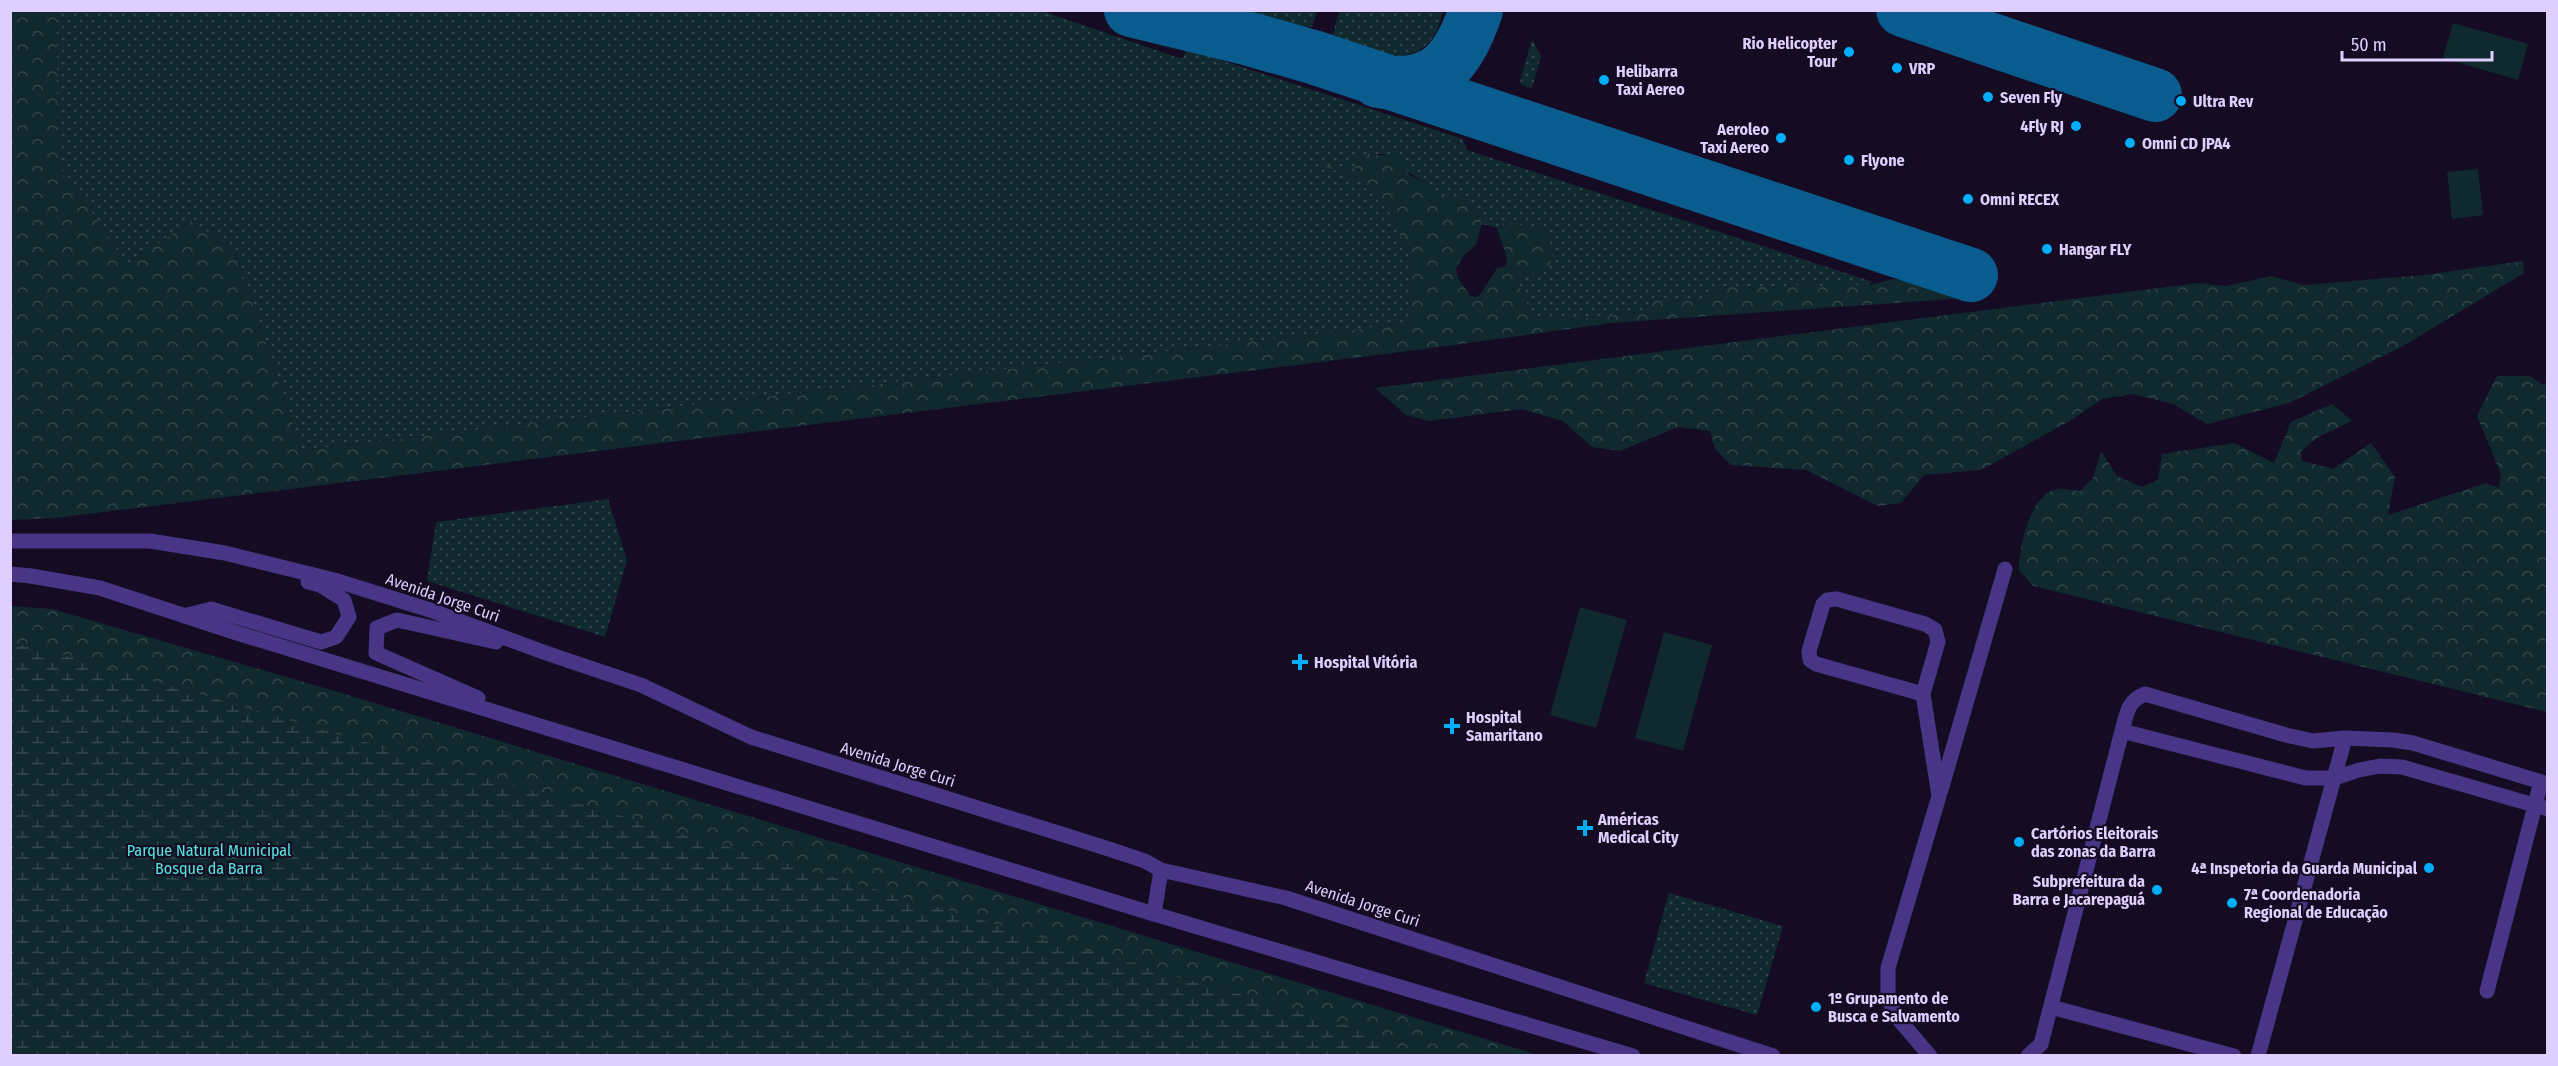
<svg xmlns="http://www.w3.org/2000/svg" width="2558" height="1066" viewBox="0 0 2558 1066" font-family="'Fira Sans Condensed',sans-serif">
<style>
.grass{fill:url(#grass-dots)}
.forest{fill:url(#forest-crowns)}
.wetland{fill:url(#wetland-marsh)}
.pitch{fill:#0f292e}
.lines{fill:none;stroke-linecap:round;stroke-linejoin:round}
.taxiway{stroke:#0a5c8e;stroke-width:54}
.minor{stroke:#483585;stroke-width:15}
.tertiary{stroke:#483585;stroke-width:15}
.poi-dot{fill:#00adfa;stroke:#150c23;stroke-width:2}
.labels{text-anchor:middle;stroke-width:4.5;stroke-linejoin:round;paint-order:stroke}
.poi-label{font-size:16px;font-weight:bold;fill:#decfff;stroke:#150c23;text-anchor:start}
.street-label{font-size:16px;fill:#decfff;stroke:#150c23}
.park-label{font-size:16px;fill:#54e6e0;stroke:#150c23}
</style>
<defs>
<pattern id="grass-dots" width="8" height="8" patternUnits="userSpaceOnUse" patternTransform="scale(1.5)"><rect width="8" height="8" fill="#0f292e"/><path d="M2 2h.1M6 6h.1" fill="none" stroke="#32474d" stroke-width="1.8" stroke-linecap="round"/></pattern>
<pattern id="forest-crowns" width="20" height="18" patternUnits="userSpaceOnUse" patternTransform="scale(1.5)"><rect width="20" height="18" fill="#0f292e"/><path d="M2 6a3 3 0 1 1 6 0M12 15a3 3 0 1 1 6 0" fill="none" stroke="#32474d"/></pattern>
<pattern id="wetland-marsh" width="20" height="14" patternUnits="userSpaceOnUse" patternTransform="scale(1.5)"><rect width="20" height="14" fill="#0f292e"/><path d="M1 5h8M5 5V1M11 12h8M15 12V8" fill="none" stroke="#32474d"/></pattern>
</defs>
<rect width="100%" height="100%" fill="#150c23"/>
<!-- grass -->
<path class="grass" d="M56 11H1042L1176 57 1183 58 1186 50H1190L1463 139 1467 150 1873 282 1866 286 1823 287 1810 282 1792 286H1719L1709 301 1702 302 1690 298 1682 302 1656 297 1639 313 1621 312 1615 315C1598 316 1548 326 1535 315 1526 307 1522 292 1518 281L1526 274 1534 273 1540 230 1505 223 1497 228 1482 224 1475 209 1466 201 1443 197 1384 154H1368L1353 169 1327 166 1361 182 1392 215 1408 254 1412 323 301 450 235 251 192 221 127 265 58 163Z
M1251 11H1317L1312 27 1309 26 1308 30Z
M1339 11V10L1443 11C1440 19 1439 30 1433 37 1409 72 1363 49 1332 39Z
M1532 39 1541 56 1532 88 1522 85 1520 81Z
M608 499 627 560 605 637 427 581 436 522Z
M1669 893 1783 926 1757 1015 1644 983Z"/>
<!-- forest -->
<path class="forest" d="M10 11H56L58 163 127 264 192 221 235 251 301 450 1411 323 1408 254 1392 215 1361 182 1325 166 1335 165 1353 169 1357 164 1358 158 1368 154 1392 156 1399 160 1411 176 1433 188 1443 197 1466 201 1475 209 1482 224 1476 245 1464 255 1456 268 1457 276 1470 296 1476 297 1481 294 1497 268 1505 267C1511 258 1500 242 1497 228L1505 223C1539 226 1561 233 1548 271L1526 274 1518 281C1522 292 1527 307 1535 315 1548 326 1598 316 1615 315L1621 312 1639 313 1656 297 1682 302 1690 298 1702 302 1709 301 1719 286H1792L1810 282 1823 287 1835 283 1866 286 1893 279 1919 283 1929 287 1943 283 1966 284 1972 293 1979 297 1612 323 1417 350 55 518 11 520Z
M2523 261 2524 273 2403 346 2289 403 2207 424 2173 404 2133 394 2102 399 2068 422 1981 470 1924 475 1901 503 1878 506 1806 470 1731 465 1715 449 1710 431 1678 427 1620 451 1592 447 1563 421 1521 409 1429 421 1406 415 1375 388 2198 283 2226 286 2272 276 2303 285 2425 275Z
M2497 376H2530L2543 385 2547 382V712L2033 586 2019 570C2020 546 2029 495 2057 489 2063 488 2073 491 2080 491L2093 478 2101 451 2117 476 2142 487 2158 480 2162 454 2234 443 2274 463 2291 422 2332 404 2352 421 2318 437 2301 451 2302 461 2333 469 2371 443 2395 477 2388 515 2486 483 2499 488 2501 474 2477 416Z
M10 606 52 609 338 692 1538 1055H11Z"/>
<!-- wetland -->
<path class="wetland" d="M11 643 39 648 1380 1035 1381 1055H11Z"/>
<!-- pitch -->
<path class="pitch" d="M2453 23 2528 44 2518 80 2443 58Z
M2478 169 2483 215 2452 219 2447 172Z
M1580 607 1627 620 1596 728 1550 715Z
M1664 632 1712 645 1683 751 1635 738Z"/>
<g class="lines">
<!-- taxiway -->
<path class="taxiway" d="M1131 10 1246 38 1313 57 1971 275
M1903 10 2155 95
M1378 81C1436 91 1459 61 1476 10"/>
<!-- minor -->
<path class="minor" d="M10 574 31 576
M1923 694 1816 664 1810 660 1809 651 1823 604 1827 600 1837 599 1925 624 1935 630 1938 642 1923 694 1939 796 1888 968V997L1895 1015 1930 1056
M2122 731 2306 778H2335L2359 770 2380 766 2402 767 2548 809
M1941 790 2005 569
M2487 991 2541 782
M2051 1007 2234 1056
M2028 1056 2041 1044 2122 731C2127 714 2127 701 2145 694L2286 735 2313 741 2345 738 2393 740 2413 743 2548 784
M2258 1056 2345 738"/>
<!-- tertiary -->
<path class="tertiary" d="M10 541H150L225 553 334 580 430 610 546 653 641 685 751 737 1109 849 1145 861 1161 870 1286 898 1773 1056
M31 576 100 588 237 633 1154 914 1633 1056
M184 616 211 609 321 642 336 637 349 617 344 600 320 585 308 582
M478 698 376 653 377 628 397 620 496 642
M1154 914 1161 870"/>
</g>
<!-- markers -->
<g class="poi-dot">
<circle cx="1849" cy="52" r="6"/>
<circle cx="1897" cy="68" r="6"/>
<circle cx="1604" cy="80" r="6"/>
<circle cx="1988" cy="97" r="6"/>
<circle cx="2181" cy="101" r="6"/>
<circle cx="2076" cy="126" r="6"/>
<circle cx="1781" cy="138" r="6"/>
<circle cx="2130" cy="143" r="6"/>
<circle cx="1849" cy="160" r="6"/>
<circle cx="1968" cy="199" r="6"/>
<circle cx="2047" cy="249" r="6"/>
<path d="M1297 653h6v6h6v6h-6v6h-6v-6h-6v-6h6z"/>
<path d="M1449 717h6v6h6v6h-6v6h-6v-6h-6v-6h6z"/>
<path d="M1582 819h6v6h6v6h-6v6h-6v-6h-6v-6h6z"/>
<circle cx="2019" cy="842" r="6"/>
<circle cx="2429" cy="868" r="6"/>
<circle cx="2157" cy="890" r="6"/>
<circle cx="2232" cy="903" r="6"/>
<circle cx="1816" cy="1007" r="6"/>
</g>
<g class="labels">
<!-- poi labels -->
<g class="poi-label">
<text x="1837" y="49" text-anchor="end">Rio Helicopter<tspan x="1837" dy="18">Tour</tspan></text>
<text x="1909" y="74">VRP</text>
<text x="1616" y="77">Helibarra<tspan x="1616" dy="18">Taxi Aereo</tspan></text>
<text x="2000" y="103">Seven Fly</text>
<text x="2193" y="107">Ultra Rev</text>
<text x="2064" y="132" text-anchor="end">4Fly RJ</text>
<text x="1769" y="135" text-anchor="end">Aeroleo<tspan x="1769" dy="18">Taxi Aereo</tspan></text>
<text x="2142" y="149">Omni CD JPA4</text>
<text x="1861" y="166">Flyone</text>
<text x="1980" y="205">Omni RECEX</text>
<text x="2059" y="255">Hangar FLY</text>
<text x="1314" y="668">Hospital Vitória</text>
<text x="1466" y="723">Hospital<tspan x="1466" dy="18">Samaritano</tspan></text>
<text x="1598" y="825">Américas<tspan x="1598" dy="18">Medical City</tspan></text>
<text x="2031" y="839">Cartórios Eleitorais<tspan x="2031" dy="18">das zonas da Barra</tspan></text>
<text x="2417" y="874" text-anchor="end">4ª Inspetoria da Guarda Municipal</text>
<text x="2145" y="887" text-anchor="end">Subprefeitura da<tspan x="2145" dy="18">Barra e Jacarepaguá</tspan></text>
<text x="2244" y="900">7ª Coordenadoria<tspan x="2244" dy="18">Regional de Educação</tspan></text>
<text x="1828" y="1004">1º Grupamento de<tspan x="1828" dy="18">Busca e Salvamento</tspan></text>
</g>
<!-- street labels -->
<g class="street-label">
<text transform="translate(443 597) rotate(19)" y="6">Avenida Jorge Curi</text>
<text transform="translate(898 764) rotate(17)" y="6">Avenida Jorge Curi</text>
<text transform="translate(1363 903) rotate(18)" y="6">Avenida Jorge Curi</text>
</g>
<!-- park labels -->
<g class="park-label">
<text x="209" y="856">Parque Natural Municipal<tspan x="209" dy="18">Bosque da Barra</tspan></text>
</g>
</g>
<!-- border -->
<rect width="2558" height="1066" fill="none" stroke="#decfff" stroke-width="24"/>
<!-- scale -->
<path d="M2342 51v9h150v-9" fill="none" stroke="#decfff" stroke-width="3"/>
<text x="2351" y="51" font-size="18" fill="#decfff" stroke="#150c23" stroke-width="4.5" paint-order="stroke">50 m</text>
</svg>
